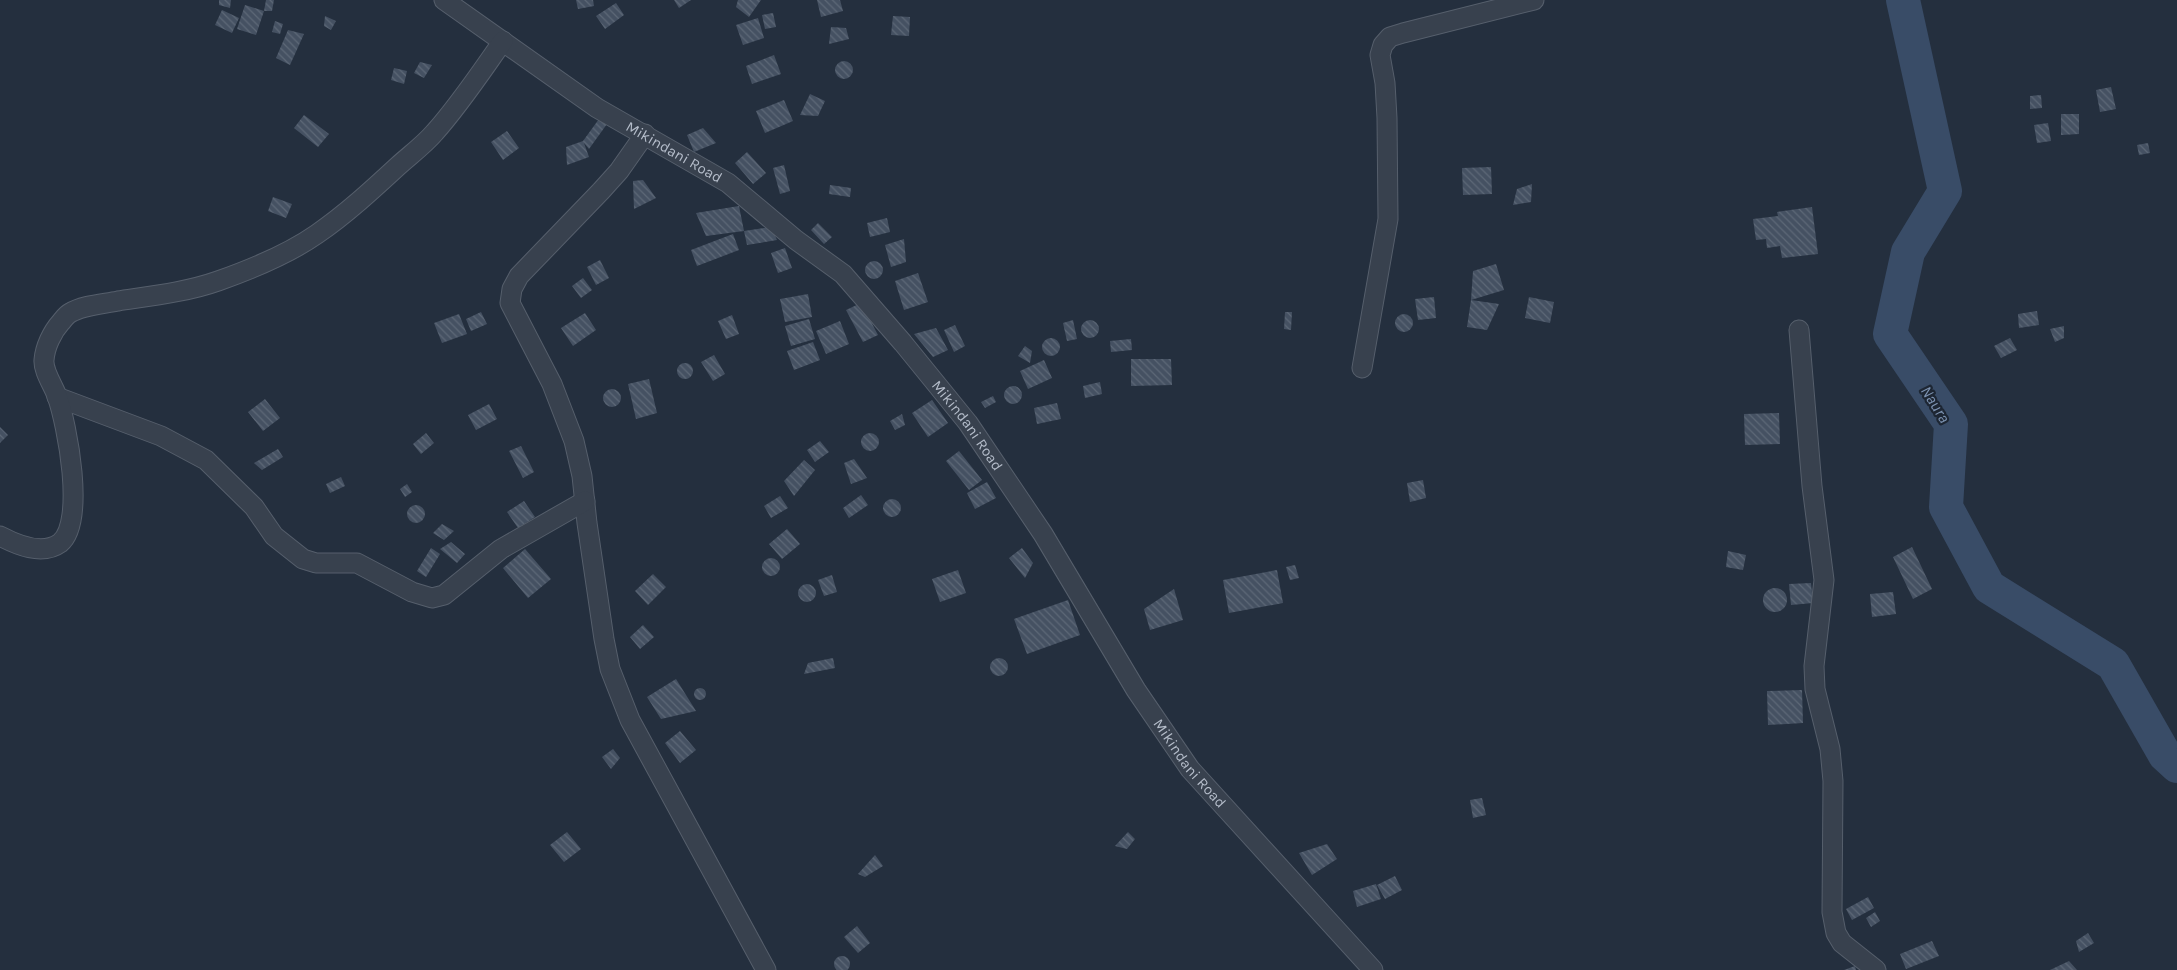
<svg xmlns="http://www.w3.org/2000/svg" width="2177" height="970" viewBox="0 0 2177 970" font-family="Karla,sans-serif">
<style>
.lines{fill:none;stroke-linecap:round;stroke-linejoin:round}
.river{stroke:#394c67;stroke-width:34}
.building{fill:url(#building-back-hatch)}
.street-casing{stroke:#565f6c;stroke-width:21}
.street{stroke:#38414e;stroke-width:19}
.labels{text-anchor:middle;stroke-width:4.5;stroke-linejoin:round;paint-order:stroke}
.street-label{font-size:15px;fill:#b4bcc9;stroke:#1d2633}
.water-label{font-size:16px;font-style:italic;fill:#7c92b1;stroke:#1d2633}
</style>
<defs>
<pattern id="building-back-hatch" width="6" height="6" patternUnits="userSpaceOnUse" patternTransform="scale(1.25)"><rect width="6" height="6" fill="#455162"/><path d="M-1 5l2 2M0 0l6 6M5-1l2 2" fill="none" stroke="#5d6877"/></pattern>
</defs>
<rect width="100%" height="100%" fill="#242f3e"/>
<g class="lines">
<!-- river -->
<path class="river" d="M1903 0 1945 191 1908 252 1890 334 1951 424 1946 507 1989 587 2113 664 2165 755 2177 766"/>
</g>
<!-- building -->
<path class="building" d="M219 0H231L230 8 219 5Z
M266 0H274L272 11H264Z
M576 0H593L594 6 578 9Z
M674 0H691L679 8Z
M738 0H761L749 17 736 7Z
M817 0H840L843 11 821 17Z
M616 3 624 15 605 29 596 16Z
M245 5 264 11 256 35 237 29Z
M222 10 239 18 232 33 215 25Z
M773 13 776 27 765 29 762 15Z
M325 16 336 21 331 30 324 26Z
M893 16 910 17 909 36 891 35Z
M758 18 764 38 743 45 736 25Z
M275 21 283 24 280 34 272 32Z
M831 27 846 28 849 39 829 44Z
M288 30 304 34 290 65 276 58Z
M774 55 781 74 752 84 746 66Z
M835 70a9 9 0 1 1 18 0a9 9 0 1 1-18 0Z
M420 62 432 65 424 78 414 73Z
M394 68 407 71 404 84 391 80Z
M2111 87 2116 109 2100 112 2096 90Z
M810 94 825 101 818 116 800 115Z
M2041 95 2042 108 2030 109V96Z
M784 100 793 121 765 133 756 111Z
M2061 114H2079V134L2061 135Z
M304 115 329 134 318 147 294 128Z
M599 119 607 124 589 149 584 143 589 157 567 165 566 147 583 141Z
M2048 123 2051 141 2037 143 2034 125Z
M703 128 716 143 694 152 687 135Z
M507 131 519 148 503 160 491 142Z
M2148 143 2150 153 2139 155 2137 145Z
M747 152 766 173 753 184 735 163Z
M784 165 790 191 780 194 773 168Z
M1491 167 1492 194 1463 195 1462 168Z
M643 180 656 198 634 209 633 181Z
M1532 184 1531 202 1513 205 1517 189Z
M830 185 851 188 850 197 829 194Z
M273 197 292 204 286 218 268 211Z
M739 206 744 231 706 236 696 213Z
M1812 207 1818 254 1782 258 1780 246 1767 248 1766 239 1756 240 1753 219 1778 216 1777 212Z
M887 218 890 232 870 237 867 223Z
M818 223 832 237 824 244 811 230Z
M771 227 777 240 747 245 744 231Z
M733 234 739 250 697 266 691 250Z
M904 239 906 262 891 267 885 245Z
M785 248 792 268 778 273 771 253Z
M600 260 609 278 596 285 587 267Z
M865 270a9 9 0 1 1 18 0a9 9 0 1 1-18 0Z
M1496 264 1504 290 1471 300 1473 271Z
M918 273 928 302 904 310 895 281Z
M583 278 592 290 581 298 572 286Z
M808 294 812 317 785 322 780 299Z
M1434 297 1436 318 1418 320 1415 299Z
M1529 297 1554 302 1550 323 1525 318Z
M1471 300 1499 304 1487 330 1467 327Z
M861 303 878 335 863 342 846 310Z
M2037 311 2039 325 2019 328 2018 314Z
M481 312 487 324 471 331 466 319Z
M1285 312H1292L1291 330 1284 329Z
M585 313 596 330 573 346 561 328Z
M459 314 467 334 442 343 434 323Z
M1395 323a9 9 0 1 1 18 0a9 9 0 1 1-18 0Z
M732 315 739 334 726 339 718 321Z
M809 319 815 339 791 346 785 326Z
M1073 320 1077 339 1067 341 1063 323Z
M1081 329a9 9 0 1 1 18 0a9 9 0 1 1-18 0Z
M840 321 849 344 826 354 816 331Z
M955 325 965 346 954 352 944 330Z
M2064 326V338L2055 342 2050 329Z
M936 328 948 350 933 357 914 334Z
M2010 338 2017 350 2001 358 1994 346Z
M1042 347a9 9 0 1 1 18 0a9 9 0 1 1-18 0Z
M1131 339 1132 350 1111 352 1110 341Z
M813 342 820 360 794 370 787 351Z
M1025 346 1032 351 1030 363 1018 356Z
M714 355 725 374 713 381 701 362Z
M1131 359H1171L1172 385 1131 386Z
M1044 360 1052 378 1028 389 1020 371Z
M677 371a8 8 0 1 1 16 0a8 8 0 1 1-16 0Z
M649 379 657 413 636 419 628 384Z
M1100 382 1102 394 1085 398 1083 386Z
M1004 395a9 9 0 1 1 18 0a9 9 0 1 1-18 0Z
M603 398a9 9 0 1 1 18 0a9 9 0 1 1-18 0Z
M993 396 996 402 985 408 981 402Z
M265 399 280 418 263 431 248 412Z
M932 400 948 423 928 437 912 413Z
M1057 403 1061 419 1037 424 1034 408Z
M489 404 497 419 476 430 468 415Z
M1779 413 1780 444 1745 445 1744 414Z
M902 414 905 425 895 430 890 421Z
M0 427 8 435 0 443Z
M426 433 434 443 421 454 413 444Z
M861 442a9 9 0 1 1 18 0a9 9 0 1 1-18 0Z
M820 441 829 452 815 462 807 450Z
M521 446 534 472 523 478 509 451Z
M278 449 283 457 262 470 254 463Z
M959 451 982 480 969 490 946 461Z
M854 459 867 478 851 484 844 463Z
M804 460 815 470 794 496 784 481Z
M341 477 345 486 330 493 326 484Z
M1423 480 1426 498 1410 502 1407 483Z
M987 482 996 498 975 509 967 493Z
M407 484 412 492 405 497 400 489Z
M861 495 868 505 849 518 843 508Z
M780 496 788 508 771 518 764 506Z
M883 508a9 9 0 1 1 18 0a9 9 0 1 1-18 0Z
M524 501 535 517 518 528 507 512Z
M407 514a9 9 0 1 1 18 0a9 9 0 1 1-18 0Z
M442 524 454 531 444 540 433 533Z
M787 529 800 544 782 559 769 544Z
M451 542 465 554 457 563 440 549Z
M1912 547 1932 589 1913 599 1893 557Z
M431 548 440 554 426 577 417 571Z
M1022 548 1033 563 1025 578 1009 558Z
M525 549 551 579 528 598 503 568Z
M1728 551 1746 555 1743 570 1726 567Z
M762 567a9 9 0 1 1 18 0a9 9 0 1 1-18 0Z
M1295 565 1299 578 1290 580 1286 567Z
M958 570 966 593 940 602 932 579Z
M1277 570 1283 603 1229 613 1223 580Z
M653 574 666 587 648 605 635 591Z
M832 575 837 592 824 596 818 580Z
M1811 583 1813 603 1791 605 1789 584Z
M798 593a9 9 0 1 1 18 0a9 9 0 1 1-18 0Z
M1763 600a12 12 0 1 1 24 0a12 12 0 1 1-24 0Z
M1174 589 1183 620 1150 630 1144 609Z
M1893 592 1896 614 1872 617 1870 594Z
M1068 600 1080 635 1027 654 1014 619Z
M643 625 654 637 640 649 630 637Z
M833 658 835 668 804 674 808 663Z
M990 667a9 9 0 1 1 18 0a9 9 0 1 1-18 0Z
M676 679 696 711 661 719 647 697Z
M694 694a6 6 0 1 1 12 0a6 6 0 1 1-12 0Z
M1802 690 1803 723 1768 725 1767 691Z
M680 731 696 750 680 763 665 743Z
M613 749 620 758 611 769 602 757Z
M1482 798 1486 815 1473 818 1470 800Z
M567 832 581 849 564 862 550 845Z
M1128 832 1135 839 1127 849 1115 846Z
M1327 844 1337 859 1312 875 1299 853Z
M875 855 883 866 865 877 858 874Z
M1395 876 1402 890 1385 899 1377 885Z
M1376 884 1381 899 1357 907 1353 891Z
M1868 897 1874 908 1852 920 1846 909Z
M1875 912 1880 921 1871 927 1866 918Z
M857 926 870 943 858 953 844 937Z
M2088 933 2094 943 2079 952 2076 941Z
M1932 941 1939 956 1906 969 1900 954Z
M834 964a8 8 0 1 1 16 0a8 8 0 1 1-16 0Z
M2069 961 2077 970H2050Z
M1855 966 1856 970H1844Z"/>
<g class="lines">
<defs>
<g id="street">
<path id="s1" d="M444 0 597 108 728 183 796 240 843 274 903 343 968 423 1043 534 1136 690 1190 769 1373 970"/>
<path d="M645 134 619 171 601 191 519 276 512 289 510 303 552 384 574 441 582 476 587 523 604 639 610 669 630 720 766 970"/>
<path d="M1799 330 1812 486 1824 580 1814 666 1815 689 1830 749 1833 781 1832 912 1836 933 1842 943 1876 970"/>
<path d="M1362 368 1388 219 1387 118 1385 83 1380 55 1383 45 1390 37 1403 33 1534 0"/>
<path d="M57 397 161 436 206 460 254 507 274 536 303 559 316 563H357L412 592 432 598 444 595 501 549 585 501"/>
<path d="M0 536C17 545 42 556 60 543 86 522 67 424 57 396 53 385 43 371 44 360 45 347 52 332 61 322 63 320 66 315 70 313 83 305 103 304 118 301 151 296 187 292 218 281 252 269 287 255 317 234 346 214 372 190 398 166 410 155 424 145 435 132 460 104 481 72 503 41"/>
</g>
</defs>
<!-- street casing -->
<use href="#street" class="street-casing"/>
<!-- street -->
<use href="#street" class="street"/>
</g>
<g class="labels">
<!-- street labels -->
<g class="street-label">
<text dy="5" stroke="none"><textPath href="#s1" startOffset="276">Mikindani Road</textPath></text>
<text dy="5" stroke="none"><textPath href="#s1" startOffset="681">Mikindani Road</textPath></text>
<text dy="5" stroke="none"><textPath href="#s1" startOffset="1086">Mikindani Road</textPath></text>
</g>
<!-- water labels -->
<g class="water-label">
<text transform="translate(1936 404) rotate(58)" y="6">Naura</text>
</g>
</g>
</svg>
